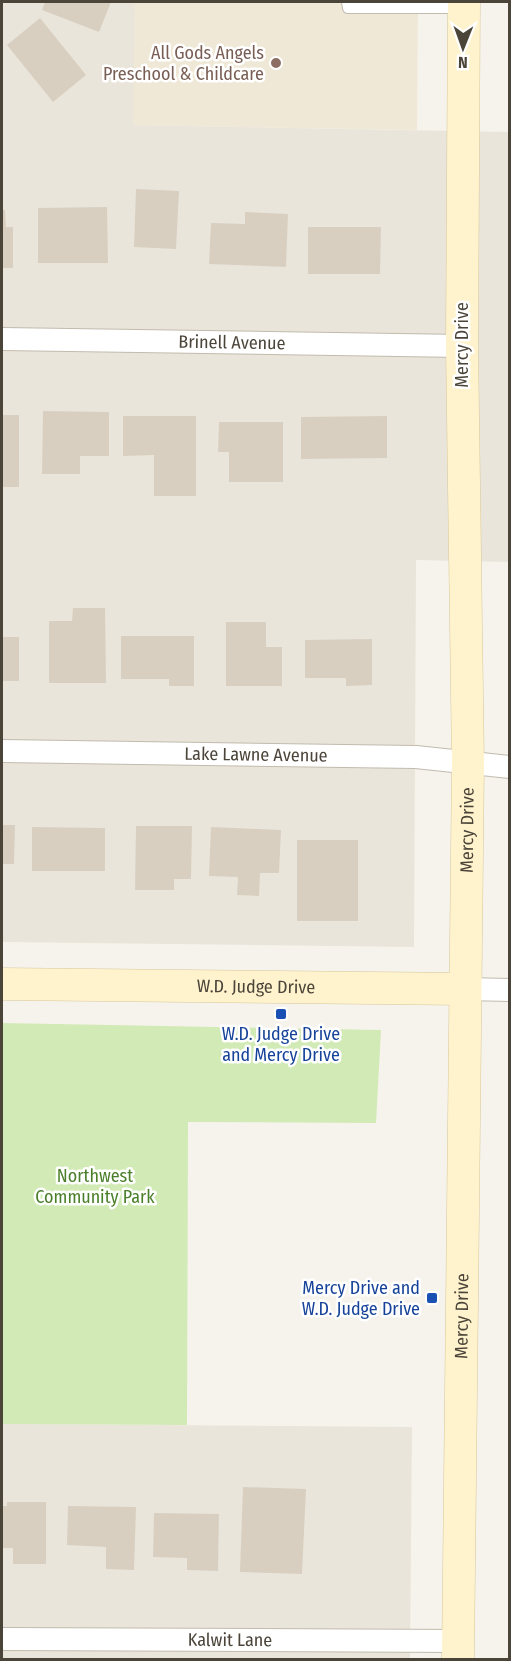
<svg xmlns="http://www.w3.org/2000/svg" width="511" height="1661" viewBox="0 0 511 1661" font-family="'Fira Sans Condensed',sans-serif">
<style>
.residential{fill:#eae5da}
.education{fill:#efe8d6}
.green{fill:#d2eab5}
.building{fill:#d8cfc1}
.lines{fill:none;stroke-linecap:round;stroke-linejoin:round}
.lane-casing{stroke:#c2bbae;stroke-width:12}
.street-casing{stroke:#c2bbae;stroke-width:24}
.secondary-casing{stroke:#d6c79b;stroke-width:33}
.lane{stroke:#fff;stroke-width:10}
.street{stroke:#fff;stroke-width:22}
.secondary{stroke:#fff3cd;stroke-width:32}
.education-dot{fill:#8d6e63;stroke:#fff;stroke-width:2}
.transit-dot{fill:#1a4fb4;stroke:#fff;stroke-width:2}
.labels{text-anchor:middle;stroke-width:5;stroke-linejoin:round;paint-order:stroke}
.education-label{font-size:18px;fill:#785e54;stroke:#fff;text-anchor:end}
.street-label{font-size:18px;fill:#4b4439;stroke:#fff}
.transit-label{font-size:18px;fill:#164399;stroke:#fff}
.park-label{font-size:18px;fill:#4a7f2a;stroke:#fff}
</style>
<rect width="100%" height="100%" fill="#f6f3ec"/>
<!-- residential -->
<path class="residential" d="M2 2H135L134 125 509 132V562L416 560 414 947 2 942Z
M2 1424 412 1427 410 1659 2 1660Z"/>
<!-- education -->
<path class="education" d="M135 2H418L417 130 133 125Z"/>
<!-- green -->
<path class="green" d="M2 1023 381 1030 376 1123 188 1122 187 1425 2 1424Z"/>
<!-- building -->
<path class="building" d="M45 2H111L99 32 42 10Z
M40 18 86 75 53 102 7 45Z
M136 189 179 191 176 249 134 247Z
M107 207 108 263H38V208Z
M2 210H5L6 227H13V268H2Z
M245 212 288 214 286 267 209 264 211 223 245 224Z
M308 227H381L380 274H308Z
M43 411 109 412V456H80V474H42Z
M2 415H19V487H2Z
M123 416H196V496H154V455L123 456Z
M387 416V458L301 459V417Z
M219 422H283V482H229V452H218Z
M73 608H105L106 683H49V621H72Z
M226 622H266V647H282V686H226Z
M121 636H194V686H169V679H121Z
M2 637H19V681H2Z
M372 639V685L346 686V678H305V640Z
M2 825H15L14 864H2Z
M136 826H192L191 879H174V890H135Z
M32 827 105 828V871H32Z
M211 827 281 830 279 873H260L259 896 237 895 238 877 209 876Z
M297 840H358V921H297Z
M243 1487 306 1489 302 1574 240 1572Z
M7 1502H46V1564H13V1548H2V1506H7Z
M68 1506 136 1507 134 1570 106 1569V1547L67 1545Z
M154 1513 219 1514 218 1571 187 1570V1558L153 1557Z"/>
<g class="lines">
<defs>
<path id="lane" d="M347 2 348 8H461"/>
<g id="street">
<path id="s1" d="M2 339 462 346"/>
<path id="s2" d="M2 751 416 757 510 767"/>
<path d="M465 989 510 990"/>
<path id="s3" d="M2 1639 459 1641"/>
</g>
<g id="secondary">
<path id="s4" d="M2 984 465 989"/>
<path id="s5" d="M458 1660 468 763 462 346 464 2"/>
</g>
</defs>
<!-- lane casing -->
<use href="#lane" class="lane-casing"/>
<!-- street casing -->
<use href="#street" class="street-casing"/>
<!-- secondary casing -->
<use href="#secondary" class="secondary-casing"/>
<!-- lane -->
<use href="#lane" class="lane"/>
<!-- street -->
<use href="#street" class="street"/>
<!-- secondary -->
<use href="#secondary" class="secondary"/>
</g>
<!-- markers -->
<circle class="education-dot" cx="276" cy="63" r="6"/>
<g class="transit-dot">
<rect x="275" y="1008" width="12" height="12" rx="3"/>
<rect x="426" y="1292" width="12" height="12" rx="3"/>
</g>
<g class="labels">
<!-- education labels -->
<g class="education-label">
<text x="264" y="59">All Gods Angels<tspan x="264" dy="21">Preschool &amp; Childcare</tspan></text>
</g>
<!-- street labels -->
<g class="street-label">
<text dy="6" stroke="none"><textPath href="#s1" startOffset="230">Brinell Avenue</textPath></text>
<text transform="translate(462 345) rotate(-90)" y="6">Mercy Drive</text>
<text dy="6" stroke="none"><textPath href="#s2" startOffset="254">Lake Lawne Avenue</textPath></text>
<text dy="6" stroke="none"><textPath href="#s5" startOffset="830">Mercy Drive</textPath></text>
<text dy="6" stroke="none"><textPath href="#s4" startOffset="254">W.D. Judge Drive</textPath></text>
<text dy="6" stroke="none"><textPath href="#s5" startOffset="344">Mercy Drive</textPath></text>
<text dy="6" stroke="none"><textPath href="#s3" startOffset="228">Kalwit Lane</textPath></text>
</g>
<!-- transit labels -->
<g class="transit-label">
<text x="281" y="1040">W.D. Judge Drive<tspan x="281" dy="21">and Mercy Drive</tspan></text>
<text x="420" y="1294" text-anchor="end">Mercy Drive and<tspan x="420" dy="21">W.D. Judge Drive</tspan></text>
</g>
<!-- park labels -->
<g class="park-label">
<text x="95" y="1182">Northwest<tspan x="95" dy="21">Community Park</tspan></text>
</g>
</g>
<!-- border -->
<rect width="511" height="1661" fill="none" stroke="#4b4439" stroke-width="6"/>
<!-- north arrow -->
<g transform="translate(463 48) rotate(181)" stroke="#ffffff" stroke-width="4.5" paint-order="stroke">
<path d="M0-4.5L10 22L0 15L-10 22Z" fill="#4b4439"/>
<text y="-9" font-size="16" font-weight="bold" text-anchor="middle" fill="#4b4439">N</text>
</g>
</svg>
